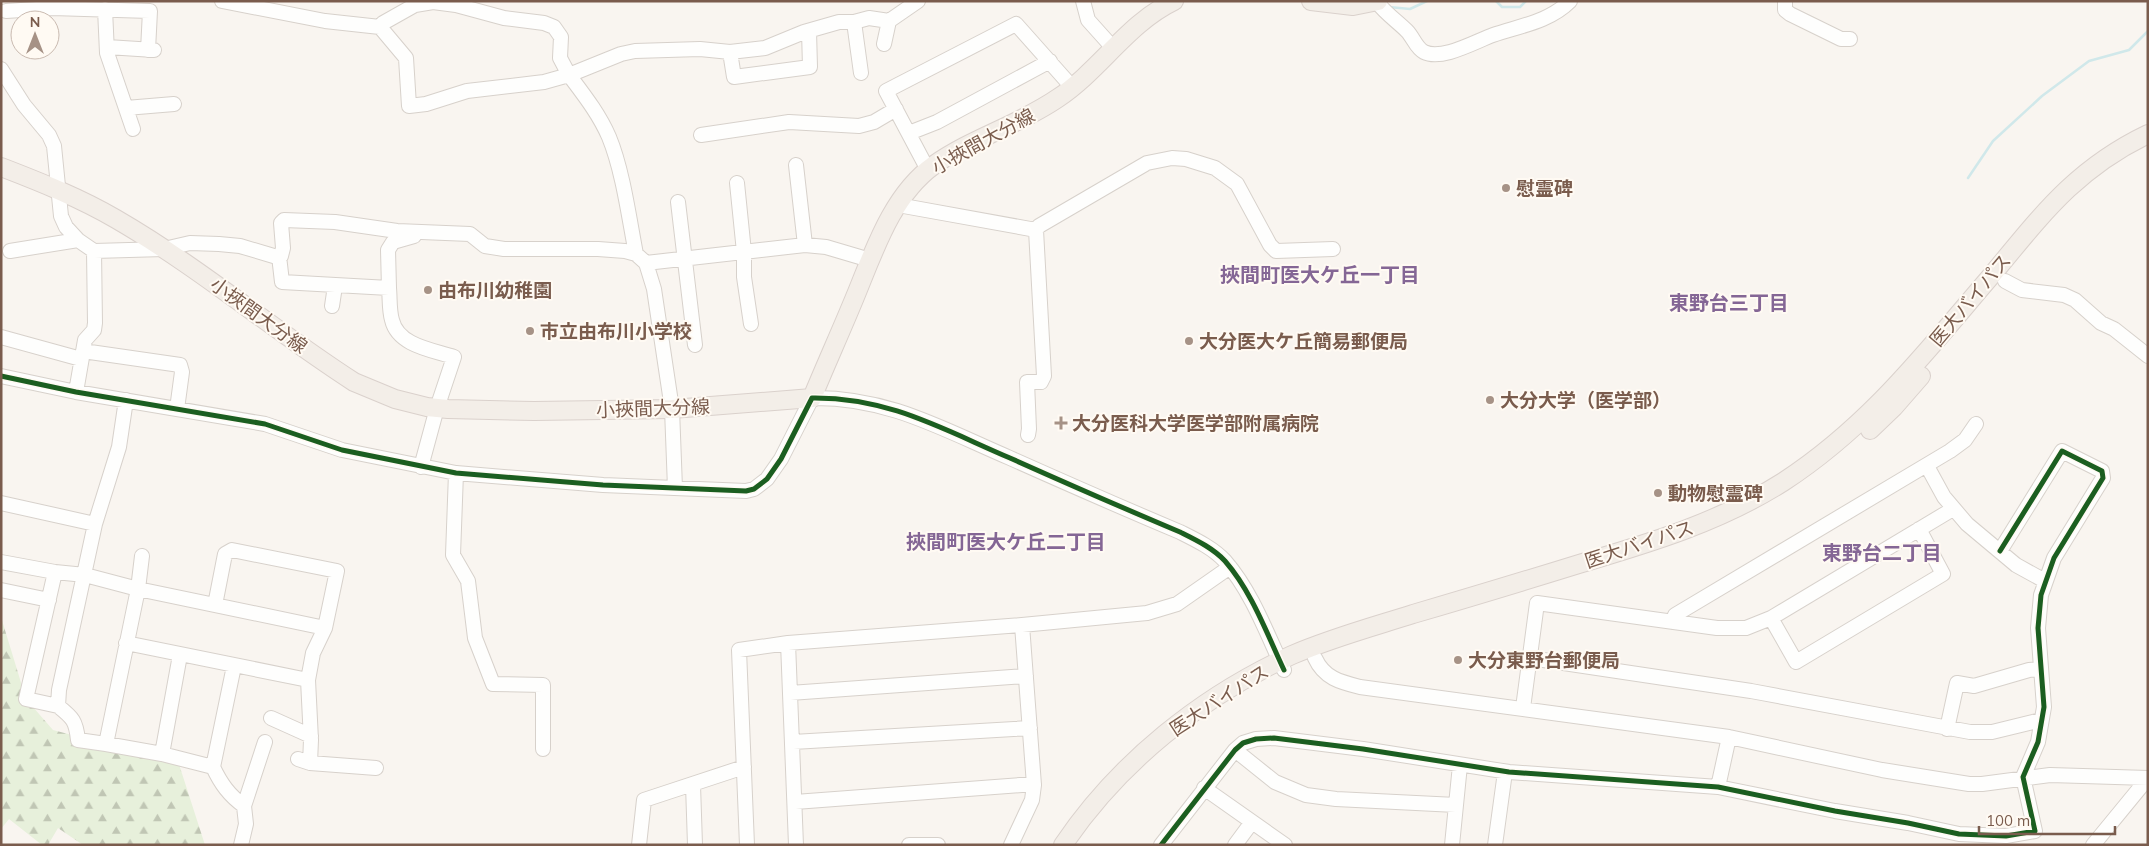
<svg xmlns="http://www.w3.org/2000/svg" width="2149" height="846" viewBox="0 0 2149 846" font-family="Mulish,'Noto Sans JP',sans-serif">
<style>
.forest{fill:url(#forest-firs)}
.lines{fill:none;stroke-linecap:round;stroke-linejoin:round}
.stream{stroke:#d0e8ea;stroke-width:2.5}
.minor-casing{stroke:#d7d1cb;stroke-width:16}
.major-casing{stroke:#dad1cc;stroke-width:20}
.minor{stroke:#fefefd;stroke-width:14}
.major{stroke:#f3eee8;stroke-width:18}
.cycleway-casing{stroke:#fffaf3;stroke-width:8}
.cycleway{stroke:#1b5e20;stroke-width:5}
.poi-dot{fill:#a69286;stroke:#fffaf3;stroke-width:2}
.labels{text-anchor:middle;stroke-width:4;stroke-linejoin:round;paint-order:stroke}
.street-label{font-size:19px;fill:#7a5c4d;stroke:#fffaf3}
.poi-label{font-size:19px;font-weight:bold;fill:#7a5c4d;stroke:#fffaf3;text-anchor:start}
.neighbourhood-label{font-size:20px;font-weight:bold;fill:#846695;stroke:#fffaf3}
</style>
<defs>
<pattern id="forest-firs" width="22" height="20" patternUnits="userSpaceOnUse" patternTransform="scale(1.25)"><rect width="22" height="20" fill="#e7f0db"/><path d="M5 1l3.5 6h-7zM16 11l3.5 6h-7z" fill="#c0c6b4"/></pattern>
</defs>
<rect width="100%" height="100%" fill="#f9f5f0"/>
<!-- forest -->
<path class="forest" d="M1 617 26 699 53 730 106 744 177 758 205 845H83L58 828 48 845H42L9 819 1 829Z"/>
<g class="lines">
<!-- stream -->
<path class="stream" d="M1496 1 1502 7H1520L1526 1
M1389 7 1410 9 1427 1
M1968 178 1993 141 2042 96 2089 61 2129 50 2148 31"/>
<defs>
<path id="minor" d="M222 1 325 21 380 27 406 58 409 106 426 104 467 91 544 82 569 75 560 58 561 37 554 27 544 23 504 18 456 5 433 2 415 5 383 23 380 27
M1083 1 1088 20 1114 49
M1785 1V10L1790 14 1841 39H1850
M1377 2C1385 13 1397 21 1407 31 1413 37 1416 48 1424 52 1442 61 1476 41 1493 35 1519 26 1549 22 1570 1
M105 9 107 53 133 129
M6 11 52 8 150 11 148 50
M854 22 861 73
M884 44 889 21
M107 47 154 50
M730 52 734 77 810 67 809 31
M1 69 24 105 49 135 54 146 61 216 66 227 78 240 94 251 164 249 190 243 219 244 240 246 277 257 281 256 283 248 281 223 284 220 335 222 397 231 470 234 485 246 504 249H598L625 251 636 254 646 263 654 289 672 409 675 488
M126 108 174 104
M909 133 937 122 1050 61
M701 135 789 122 859 126 874 122 896 109
M796 165 805 245
M928 170 886 91 1016 24 1072 87
M737 183 744 252V277L751 324
M678 202 695 345
M898 205 1036 230
M10 251 78 240
M636 254C629 218 623 171 609 137 599 114 584 95 569 75L621 54 635 51 700 49 730 52 765 48 804 32 839 22H854L869 18 889 21 918 1
M279 256 282 282 389 288C390 298 389 310 392 320 398 346 433 350 454 357L437 408 421 467
M646 263 805 245 826 247 870 260
M2005 281 2022 290 2064 295 2075 300 2101 323 2114 329 2148 356
M389 288 388 250 393 242 414 236
M332 306 335 286
M1 337 81 359
M83 351 180 365 182 372 177 409
M1 376 76 392 265 424 342 450 456 473 603 485 746 491 754 489 767 479 781 459 812 398C888 397 942 429 1010 458 1066 483 1123 508 1180 532 1196 540 1213 548 1225 561 1252 592 1267 634 1284 670
M76 392 85 340 94 330 95 323 94 251
M1028 435 1029 429 1027 382H1041L1044 376 1036 230 1039 226 1147 163 1172 158 1186 159 1215 168 1237 184 1270 245 1276 251 1333 249
M1927 466 1944 497 1967 524 2016 565 2045 581
M456 473 453 555 468 581 475 638 493 684 543 685V749
M1 503 95 524
M142 556 138 589 106 744 162 754 213 767C221 784 229 795 244 806L246 824 241 845
M1 562 55 572 85 575 138 589 325 628
M55 572 26 699 58 706
M1 590 49 600
M215 605 225 554 232 550 337 571 325 628 313 653 308 680 311 740 310 763
M1771 618 1796 662 1943 574 1919 529
M1673 622 1675 615 1950 451 1965 440 1976 424
M126 643 308 680
M788 643 796 845
M1315 658C1324 678 1340 682 1360 687L1729 737 1882 770 1969 784H1982L2050 775 2148 778
M1530 658 1751 691 1970 732H1992L2041 720
M790 693 1026 676
M1523 708 1537 603 1717 628H1746L1771 618 1953 509
M271 718 311 736
M1947 729 1957 683 1974 686 2029 670 2041 669
M793 742 1030 728
M106 744 78 740C76 721 73 718 58 706L59 690 95 524 119 447 126 400
M1235 750 1275 782 1306 795 1336 799 1456 805 1460 765
M162 754 180 655
M298 759 310 763 376 768
M213 767 234 666
M693 785 695 845
M1718 787 1729 737
M1204 788 1285 845
M795 802 1034 784
M244 806 265 742
M639 845 644 800 744 767
M747 845 739 650 788 643 1022 625 1147 613 1177 604 1230 567
M909 845H938
M1011 845 1032 800 1034 785 1022 625
M1161 845 1235 750 1243 743 1256 739 1274 738 1363 749 1509 772 1718 787 1835 811 1908 823 1959 834 2006 836 2035 831 2023 777 2038 742 2044 707 2038 628 2041 595 2054 558 2103 478 2102 471 2062 451 2000 551
M1235 845 1252 822
M1452 845 1456 805
M1495 845 1505 772
M2093 845 2148 778"/>
<path id="major" d="M1311 1 1353 6 1378 1
M1 167C40 182 80 198 116 219 199 267 273 330 354 382L395 399 427 407 448 409 534 411 672 409 812 398C826 364 841 331 855 297 874 251 892 195 934 165 972 138 1019 125 1058 98 1100 70 1128 23 1174 1
M1870 430 1894 407 1921 376
M1063 845C1119 762 1202 696 1292 655 1331 638 1372 627 1413 614 1468 598 1524 581 1579 564 1650 543 1720 522 1783 482 1869 426 1925 353 1991 276 2041 216 2075 169 2148 134"/>
</defs>
<!-- minor casing -->
<use href="#minor" class="minor-casing"/>
<!-- major casing -->
<use href="#major" class="major-casing"/>
<!-- minor -->
<use href="#minor" class="minor"/>
<!-- major -->
<use href="#major" class="major"/>
<defs>
<path id="cycleway" d="M1 376 76 392 265 424 342 450 456 473 603 485 746 491 754 489 767 479 781 459 812 398C888 397 942 429 1010 458 1066 483 1123 508 1180 532 1196 540 1213 548 1225 561 1252 592 1267 634 1284 670
M1161 845 1235 750 1243 743 1256 739 1274 738 1363 749 1509 772 1718 787 1835 811 1908 823 1959 834 2006 836 2035 831 2023 777 2038 742 2044 707 2038 628 2041 595 2054 558 2103 478 2102 471 2062 451 2000 551"/>
</defs>
<!-- cycleway casing -->
<use href="#cycleway" class="cycleway-casing"/>
<!-- cycleway -->
<use href="#cycleway" class="cycleway"/>
</g>
<!-- markers -->
<g class="poi-dot">
<circle cx="1506" cy="188" r="5"/>
<circle cx="428" cy="290" r="5"/>
<circle cx="530" cy="331" r="5"/>
<circle cx="1189" cy="341" r="5"/>
<circle cx="1490" cy="400" r="5"/>
<path d="M1058.5 415.5h5v5h5v5h-5v5h-5v-5h-5v-5h5z"/>
<circle cx="1658" cy="493" r="5"/>
<circle cx="1458" cy="660" r="5"/>
</g>
<g class="labels">
<!-- street labels -->
<g class="street-label">
<text transform="translate(983 141) rotate(-29)" y="7">小挾間大分線</text>
<text transform="translate(1970 300) rotate(-50)" y="7">医大バイパス</text>
<text transform="translate(259 315) rotate(36)" y="7">小挾間大分線</text>
<text transform="translate(653 408) rotate(-2)" y="7">小挾間大分線</text>
<text transform="translate(1639 544) rotate(-18)" y="7">医大バイパス</text>
<text transform="translate(1219 700) rotate(-33)" y="7">医大バイパス</text>
</g>
<!-- poi labels -->
<g class="poi-label">
<text x="1516" y="195">慰霊碑</text>
<text x="438" y="297">由布川幼稚園</text>
<text x="540" y="338">市立由布川小学校</text>
<text x="1199" y="348">大分医大ケ丘簡易郵便局</text>
<text x="1500" y="407">大分大学（医学部）</text>
<text x="1072" y="430">大分医科大学医学部附属病院</text>
<text x="1668" y="500">動物慰霊碑</text>
<text x="1468" y="667">大分東野台郵便局</text>
</g>
<!-- neighbourhood labels -->
<g class="neighbourhood-label">
<text x="1320" y="282">挾間町医大ケ丘一丁目</text>
<text x="1729" y="310">東野台三丁目</text>
<text x="1006" y="549">挾間町医大ケ丘二丁目</text>
<text x="1882" y="560">東野台二丁目</text>
</g>
</g>
<!-- border -->
<rect width="2149" height="846" fill="none" stroke="#7a5c4d" stroke-width="5"/>
<!-- north arrow -->
<g transform="translate(35 35)"><circle r="24" fill="#fffaf3" stroke="#cabbb1"/>
<path d="M0-4L9 19L0 12L-9 19Z" fill="#a69286"/>
<text y="-8" font-size="14" font-weight="bold" text-anchor="middle" fill="#7a5c4d">N</text>
</g>
<!-- scale -->
<path d="M1979 826v8h136v-8" fill="none" stroke="#7a5c4d" stroke-width="2.5"/>
<text x="1986" y="826" font-size="15" fill="#7a5c4d" stroke="#fffaf3" stroke-width="4" paint-order="stroke">100 m</text>
</svg>
